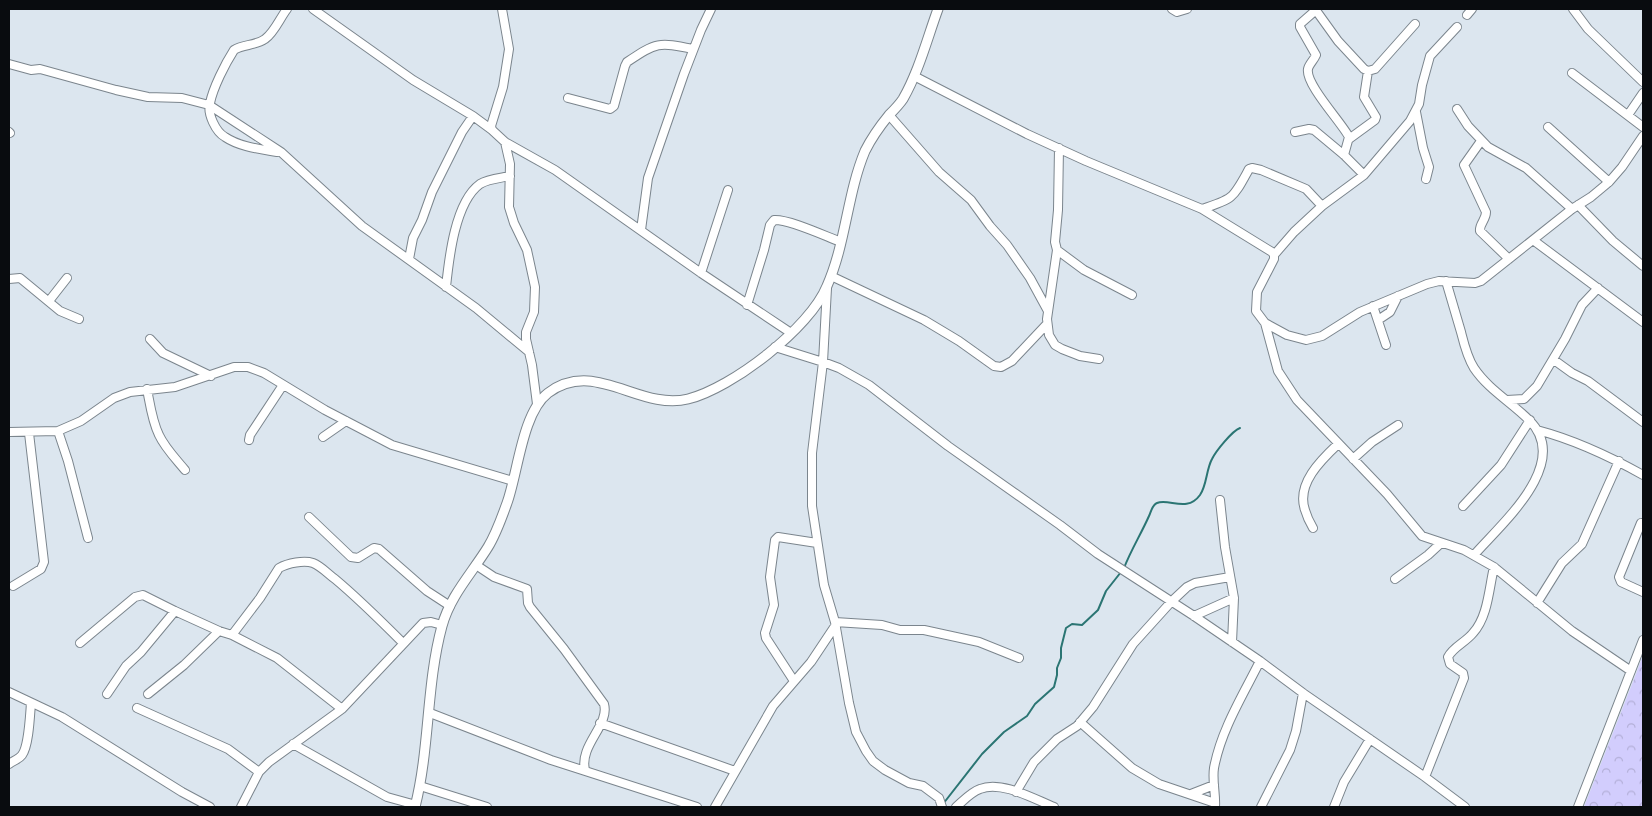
<svg xmlns="http://www.w3.org/2000/svg" width="1652" height="816" viewBox="0 0 1652 816" font-family="'Varela Round',sans-serif">
<style>
.forest{fill:url(#forest-crowns)}
.lines{fill:none;stroke-linecap:round;stroke-linejoin:round}
.stream{stroke:#2b7573;stroke-width:2}
.minor-casing{stroke:#7b858d;stroke-width:10}
.tertiary-casing{stroke:#7b858d;stroke-width:11}
.minor{stroke:#fff;stroke-width:8}
.tertiary{stroke:#fff;stroke-width:9}
</style>
<defs>
<pattern id="forest-crowns" width="20" height="18" patternUnits="userSpaceOnUse" patternTransform="scale(1.25)"><rect width="20" height="18" fill="#d2cdfd"/><path d="M2 6a3 3 0 1 1 6 0M12 15a3 3 0 1 1 6 0" fill="none" stroke="#b3afd8"/></pattern>
</defs>
<rect width="100%" height="100%" fill="#dce6ef"/>
<!-- forest -->
<path class="forest" d="M1643 655V807H1584L1636 674Z"/>
<g class="lines">
<!-- stream -->
<path class="stream" d="M1124 568C1131 550 1141 534 1149 516 1151 512 1152 505 1157 503 1169 498 1187 513 1200 495 1207 485 1206 470 1212 459 1216 451 1232 431 1240 428
M943 804 982 754 1004 732 1027 716 1035 704 1054 687 1057 675V668L1061 658V648L1066 628 1072 624 1082 625 1098 610 1106 591 1121 572"/>
<defs>
<path id="minor" d="M313 9 413 80 473 116 492 130
M502 9 509 49 503 87 491 126 492 130 505 142 555 170 701 273 791 333
M1172 9 1177 12 1187 9
M1315 9 1338 41 1364 69 1368 71 1375 69 1415 24
M1573 9 1588 29 1643 82
M1316 10 1300 24V27L1316 55C1314 60 1309 64 1308 69 1305 84 1342 123 1349 137L1344 155
M1467 15 1472 9
M9 64 31 70 40 69 116 90 148 97 182 98 209 105 281 152 362 226 476 308 529 352
M1572 73 1643 127
M914 76 1027 134 1086 161 1202 209 1272 252 1274 255V259L1257 292 1256 311 1265 323 1287 335 1306 340 1322 336 1360 312 1427 284 1439 281 1475 283 1481 281 1572 209 1591 197 1609 182 1622 167 1643 136
M568 98 610 109 614 106 625 66 627 62C657 42 658 42 693 49
M1457 109 1468 126 1488 147 1526 168 1572 209
M1416 112 1423 148 1429 167 1426 179
M889 115 939 172 971 200 990 226 1007 245 1030 278 1048 311
M1628 115 1643 93
M1548 127 1609 182
M9 132 10 133
M1295 132 1309 129 1314 130 1344 155 1364 175
M1349 139 1375 120 1376 117 1364 97 1368 71
M1481 141 1464 165 1486 212C1486 220 1479 224 1480 231L1509 259
M505 142 510 164 509 207 514 223 527 250 535 287 534 312 526 332V339L532 365 537 404
M1059 148 1058 210 1055 242 1057 250 1084 270 1132 295
M277 152C260 149 240 147 225 137 216 132 207 114 210 103 213 88 225 64 234 50 243 44 255 46 265 39 274 33 280 18 287 9
M1578 205 1613 241 1643 266
M1202 209C1234 199 1233 198 1249 169L1252 168 1261 170 1306 189 1322 206
M641 230 648 178 684 74 701 30 711 9
M1533 240 1643 322
M1057 250 1047 319 1049 335 1055 345 1062 349 1080 356 1099 359
M1274 255 1294 232 1322 206 1364 175 1410 121 1419 104 1422 85 1430 56 1457 27
M409 259 413 238 422 220 432 192 462 132 473 116
M701 273 728 190
M831 276 924 320 959 341 994 366 1001 367 1012 361 1046 325
M9 279 20 278 60 311 79 319
M1446 281C1451 298 1456 315 1461 332 1464 344 1467 357 1474 368 1488 389 1511 402 1529 420 1573 463 1501 524 1474 555
M446 287C449 258 455 202 480 184 488 179 501 178 510 176
M827 288 823 362 812 453V506L824 585 835 622 849 703 856 732 866 751 873 761 885 770 909 783 923 786 939 798 942 807
M49 301 67 278
M747 305 764 250 770 225 774 220C789 219 825 236 841 242
M1373 306 1386 345
M1378 320 1390 312 1398 296
M1265 323 1278 371 1297 400 1387 494 1422 536 1464 550 1494 567 1572 631 1631 671
M150 339 163 353 211 376
M775 347 823 362 839 368 869 385 948 446 1060 525 1098 554 1194 616 1260 661 1303 693 1425 777 1465 807
M1554 360 1572 373 1588 381 1643 422
M147 389C150 404 152 421 159 435 165 448 176 459 185 470
M1507 400 1524 399 1537 386 1565 339 1582 305 1598 288
M1537 430C1575 440 1609 456 1643 475
M58 431 68 461 88 538
M9 432 58 431 81 421 114 398 130 392 175 387 234 367H248L264 373 325 410 392 445 513 481
M323 437 346 421
M249 440 250 435 283 385
M1353 459 1372 442 1398 425
M1220 500 1225 547 1234 598 1232 642
M1463 506 1501 465 1530 420
M309 517 351 557 358 558 374 548 379 549 427 591 450 606
M1641 523 1619 577 1621 582 1643 592
M1313 528C1310 523 1307 517 1305 510 1296 484 1321 460 1338 444
M476 565 494 577 527 589 528 603 530 607 564 649 604 704C610 725 579 745 585 770
M1395 579 1428 555 1441 543
M13 586 41 569 44 562 29 433
M1537 603 1562 563 1582 544 1619 461
M1194 616 1234 598
M835 622 882 625 900 630H924L979 642 1019 658
M232 635 260 598 279 568C288 563 304 560 313 563 321 566 328 574 335 579 359 599 381 621 403 643
M80 643 135 597 143 595 175 611 219 631 232 635 277 658 342 709
M794 681 766 638 765 633 774 605 770 577 775 540 778 537 817 543
M9 692 62 717 182 792 210 807
M107 694 126 666 141 652 175 611
M148 694 184 665 219 631
M137 708 228 749 259 772
M430 713 551 760 697 807
M1080 722 1132 768 1159 784 1215 803
M600 723 735 771
M293 744 387 797 416 805
M9 764C13 761 19 759 22 755 29 746 30 714 31 703
M1425 777 1464 678 1463 673 1450 664 1448 657C1453 647 1466 642 1473 633 1488 617 1489 588 1494 567
M420 786 487 807
M1016 792 1034 762 1057 739 1077 726 1093 707 1133 644 1171 602 1187 587 1195 583 1230 577
M1191 794 1214 785
M241 807 259 772 269 762 342 709 423 623 431 622 442 625
M715 807 773 706 811 662 835 626
M956 807C963 801 971 792 980 789 1001 780 1034 799 1054 807
M1215 807C1216 794 1212 781 1214 768 1221 730 1243 695 1260 661
M1261 807 1290 750 1296 731 1303 693
M1334 807 1344 782 1370 739
M1578 807 1643 640"/>
<path id="tertiary" d="M415 807C430 748 426 685 442 626 450 596 472 573 488 547 496 534 502 517 507 503 518 473 522 413 548 393 595 358 639 411 688 399 732 388 810 328 827 286 846 243 847 194 865 151 871 139 880 126 889 115 894 110 899 105 903 99 919 71 927 39 938 9"/>
</defs>
<!-- minor casing -->
<use href="#minor" class="minor-casing"/>
<!-- tertiary casing -->
<use href="#tertiary" class="tertiary-casing"/>
<!-- minor -->
<use href="#minor" class="minor"/>
<!-- tertiary -->
<use href="#tertiary" class="tertiary"/>
</g>
<!-- border -->
<rect width="1652" height="816" fill="none" stroke="#090c0f" stroke-width="20"/>
</svg>
